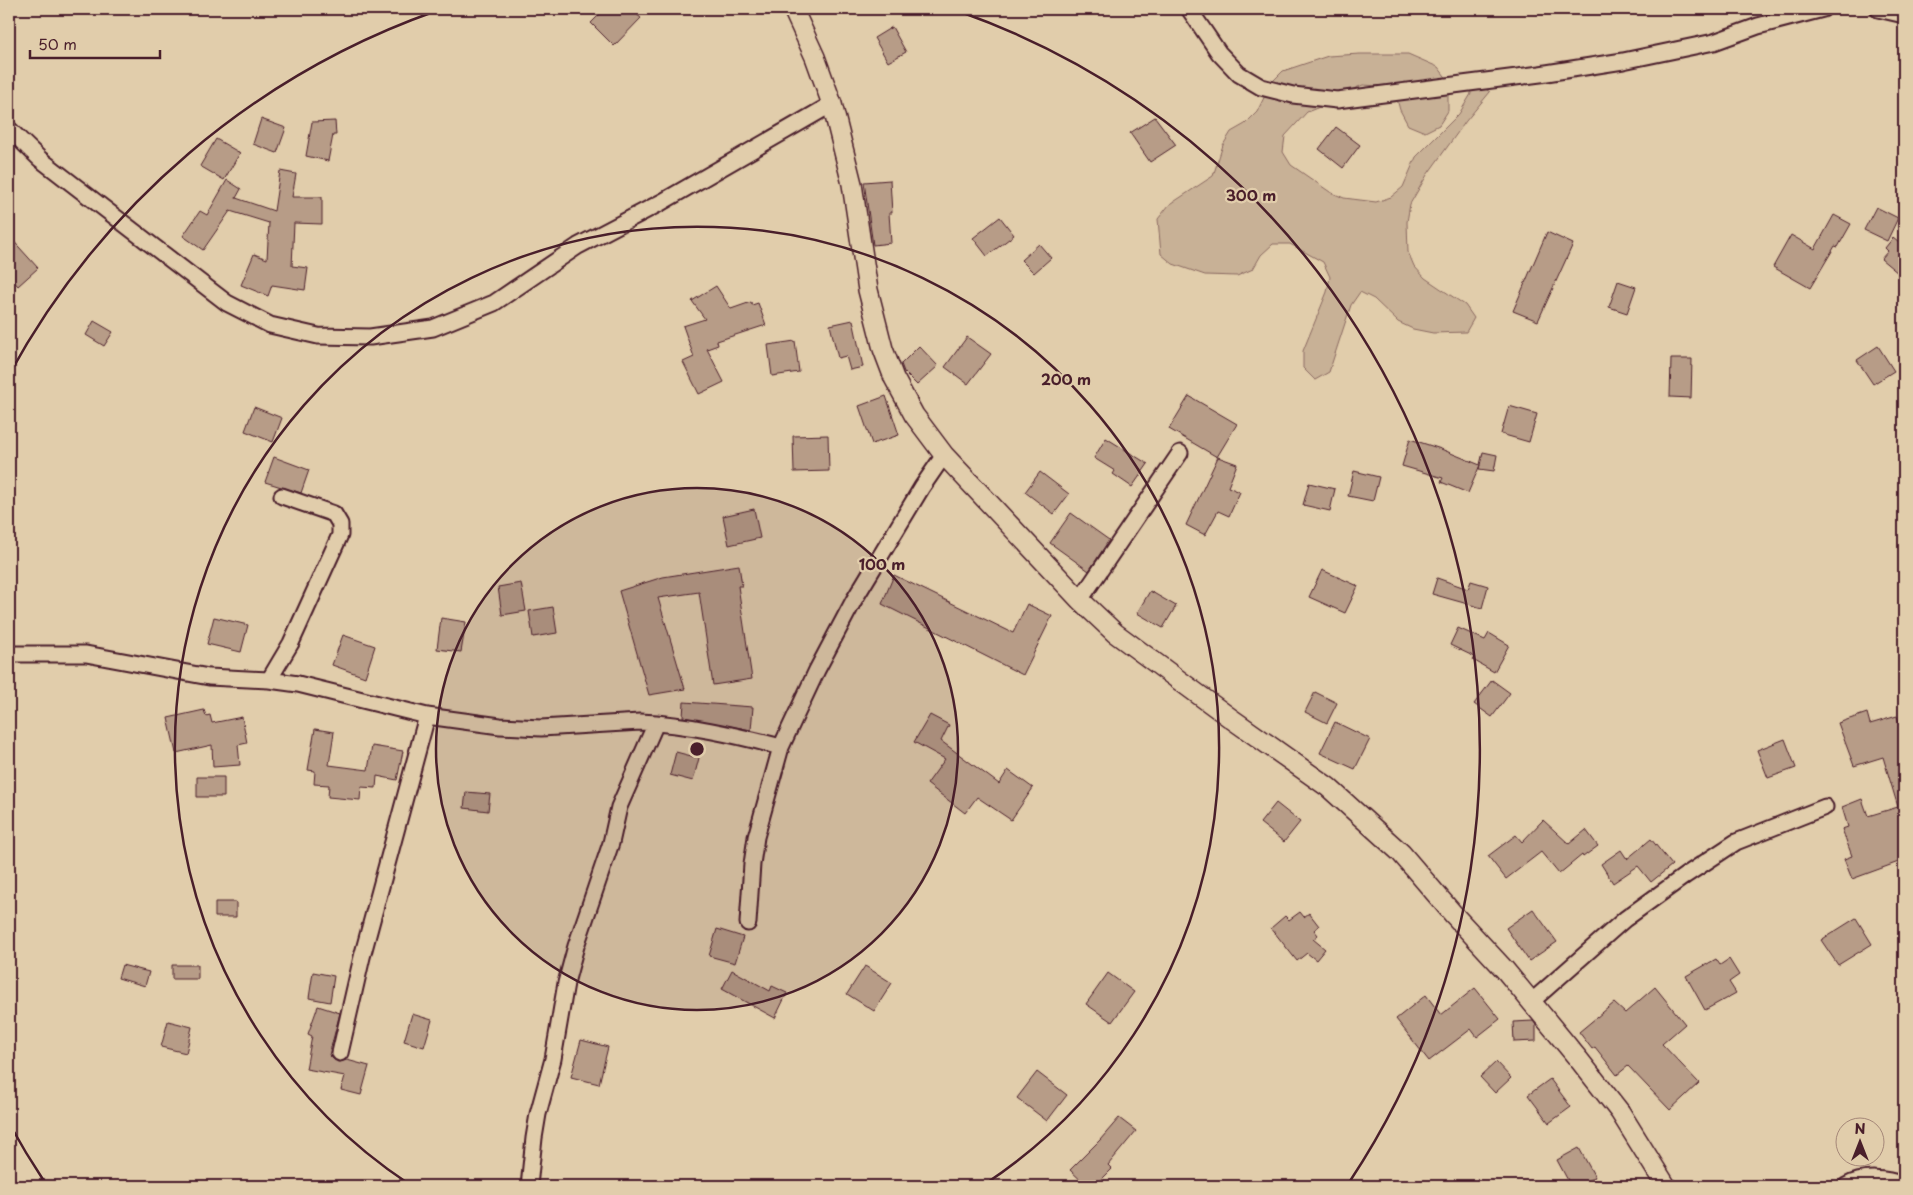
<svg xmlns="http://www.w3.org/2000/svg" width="1913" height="1195" viewBox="0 0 1913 1195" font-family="'Playpen Sans',sans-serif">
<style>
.green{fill:#c8b196;stroke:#896860}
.building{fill:#b79c87;stroke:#4a1f2b}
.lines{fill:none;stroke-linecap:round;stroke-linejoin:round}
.minor-casing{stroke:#4a1f2b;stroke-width:19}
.tertiary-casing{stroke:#4a1f2b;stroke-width:22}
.minor{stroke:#e1cdab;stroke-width:15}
.tertiary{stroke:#e1cdab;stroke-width:19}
.ring{fill:none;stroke:#4a1f2b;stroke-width:2.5}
.centre{fill:#4a1f2b;stroke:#e1cdab;stroke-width:2.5}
.ring-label{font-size:15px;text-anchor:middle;font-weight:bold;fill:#4a1f2b;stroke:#e1cdab;stroke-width:4.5;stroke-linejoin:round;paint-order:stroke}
</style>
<rect width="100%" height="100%" fill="#e1cdab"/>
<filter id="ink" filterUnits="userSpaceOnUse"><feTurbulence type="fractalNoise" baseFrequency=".02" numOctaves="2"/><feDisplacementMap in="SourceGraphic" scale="10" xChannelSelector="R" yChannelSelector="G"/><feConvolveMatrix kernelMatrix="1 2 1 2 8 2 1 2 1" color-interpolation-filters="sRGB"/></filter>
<g filter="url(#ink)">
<!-- green -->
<path class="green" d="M1360 54H1408L1438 67 1448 80V111L1439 125 1425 132 1408 125 1400 110 1395 92 1380 86 1363 85 1348 91 1337 100 1307 112 1285 136 1283 152 1291 165 1330 192 1344 198 1376 202 1391 197 1403 187 1416 157 1459 114 1471 94 1470 89 1478 84 1490 92 1466 121 1427 175 1410 204 1407 222 1408 252 1414 266 1425 278 1465 305 1474 318 1466 332 1433 333 1413 329 1398 322 1374 299 1360 292 1351 305 1329 372 1315 380 1303 368V351L1327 292 1330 277 1323 262 1290 244H1273L1261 255 1253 269 1237 276 1205 275 1173 264 1161 254 1158 219 1169 205 1213 176 1223 145 1231 132 1245 124 1257 112 1271 83 1283 71 1328 56Z"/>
<!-- building -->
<path class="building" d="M605 9H630L641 18 614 46 591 23Z
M892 27 906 52 888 62 874 38Z
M1155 117 1176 145 1150 162 1130 133Z
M261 119 286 128 277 153 253 144Z
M335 121 336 135H333L328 161 306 156 312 122Z
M1336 127 1360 145 1343 168 1319 149Z
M216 139 240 153 224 180 200 166Z
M280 171 296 174 292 197H322V224L294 223 292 266 308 268 305 290 272 285 268 296 241 285 254 254 267 259 269 223 230 211 203 250 183 236 200 211 207 215 227 180 241 189 236 198 274 211Z
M890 180 892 213H889L891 243 873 245 864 182Z
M1876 207 1898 218 1887 241 1864 230Z
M1834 215 1851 224 1838 247 1835 246 1810 288 1773 267 1791 235 1815 249Z
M1000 217 1014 235 987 256 973 238Z
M1547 232 1573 244 1538 321 1513 311Z
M9 236 38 268 18 286 9 276Z
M1893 238 1904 247V278L1881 259 1888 251 1885 248Z
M1039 244 1051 258 1034 273 1021 260Z
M1618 281 1636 287 1627 313 1609 307Z
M716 286 731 309 751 302 752 305 758 303 766 325 717 341 718 345 707 349 724 382 699 394 683 362 694 357 683 326 705 319 692 301Z
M853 320 863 367 850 370 846 356 838 358 830 325Z
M94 321 113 332 104 346 86 335Z
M967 337 991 354 968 384 945 367Z
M795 341 799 372 772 376 768 345Z
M919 346 938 366 917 385 904 372 901 364Z
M1878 346 1894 371 1873 384 1857 360Z
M1671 359H1692L1691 398 1670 397Z
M886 396 899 435 872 444 859 406Z
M1189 396 1237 424 1217 457 1169 429Z
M1509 406 1537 414 1529 442 1501 434Z
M254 407 282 418 273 442 245 431Z
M828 435 829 471 794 472 793 436Z
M1106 438 1148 464 1132 487 1113 474 1115 471 1094 458Z
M1410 439 1441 449 1480 465 1468 493 1441 482 1443 478 1402 466Z
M1483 452 1497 455 1494 471 1479 469Z
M274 457 309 470 301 493 265 482Z
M1218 457 1237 464 1228 487 1240 492 1229 516 1218 511 1205 535 1186 525Z
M1354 471 1379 477 1373 501 1348 496Z
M1040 472 1069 494 1054 514 1025 492Z
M1309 483 1335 489 1330 511 1303 505Z
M754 509 760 538 729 545 723 516Z
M1071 513 1109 540 1089 571 1050 543Z
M739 565 742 586H738L752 679 713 685 699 592 658 598 685 689 649 695 619 591 663 577Z
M1322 570 1358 586 1345 613 1309 597Z
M894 575 1013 633 1027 604 1052 616 1023 675 882 604Z
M1437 578 1468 589 1471 581 1488 586 1482 608 1432 594Z
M521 583 526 611 502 615 498 587Z
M1150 591 1176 606 1163 628 1137 613Z
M553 607 557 633 533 637 529 611Z
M214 617 248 625 241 652 207 644Z
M441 618 466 622 461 652 437 649Z
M1458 628 1485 640 1489 633 1509 645 1494 672 1473 660 1475 657 1450 645Z
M343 635 375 646 365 677 332 665Z
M1492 680 1510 693 1492 717 1474 704Z
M1315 692 1337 703 1327 723 1305 712Z
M684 702 753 707 751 730 683 717Z
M204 710 206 716 210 715 212 723 242 717 247 743 238 745 240 765 213 767 212 745 176 753 168 718Z
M1867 713 1870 724 1897 716 1901 728 1904 727V860L1852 879 1844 859 1852 856 1842 829 1848 827 1842 807 1862 799 1868 816 1898 807 1883 757 1854 766 1838 723Z
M930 715 949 725 941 741 999 784 1008 770 1033 788 1011 820 977 797 965 813 927 784 945 759 914 742Z
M1335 722 1370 739 1355 769 1320 753Z
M315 729 334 732 329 765 368 770 372 746 403 751 397 780 377 776 376 788 361 787 360 800 328 797 329 785 314 784 315 771 308 770Z
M1785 739 1796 768 1768 778 1757 750Z
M676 752 699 758 693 781 670 775Z
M197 777H224V797H197Z
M466 792 490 794 488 811 464 808Z
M1276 803 1300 822 1284 842 1260 823Z
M1543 820 1569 844 1586 830 1598 846 1583 857 1582 855 1559 874 1541 852 1506 879 1488 856 1516 835 1522 842Z
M1651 839 1672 865 1651 882 1638 866 1613 883 1601 864 1621 850 1627 859Z
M215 902H236V917H215Z
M1533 909 1557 942 1529 961 1506 928Z
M1300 912 1304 917 1309 913 1319 926 1314 930 1318 935 1313 939 1325 949 1316 960 1307 953 1297 961 1271 928 1285 916 1289 920Z
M1856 918 1872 944 1838 965 1821 940Z
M717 929 743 937 735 963 709 956Z
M1716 959 1720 965 1729 959 1739 975 1729 982 1736 993 1705 1010 1686 976Z
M122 965 149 972 145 986 118 978Z
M172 965H198V979H172Z
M865 966 892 983 874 1011 847 994Z
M732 970 770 991 772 986 787 993 775 1018 722 989Z
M313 972 334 976 330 1002 309 998Z
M1108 973 1134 992 1112 1022 1086 1004Z
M1655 987 1685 1024 1662 1044 1699 1083 1670 1110 1628 1066 1617 1075 1595 1047 1592 1049 1579 1032 1614 1003 1625 1013Z
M1475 988 1500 1019 1477 1037 1471 1029 1429 1061 1396 1019 1426 995 1441 1015Z
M318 1006 340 1013 329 1055 333 1059 338 1062 347 1060 369 1066 361 1095 341 1090 345 1076 306 1069 312 1036 308 1034Z
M412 1014 432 1020 424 1047 404 1041Z
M168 1021 192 1027 186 1053 161 1047Z
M1533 1021 1536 1025V1041L1514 1042 1513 1022Z
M581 1040 608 1047 599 1084 571 1077Z
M1496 1062 1511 1078 1495 1093 1480 1077Z
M1037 1072 1067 1095 1047 1121 1017 1098Z
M1550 1079 1571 1107 1549 1123 1528 1095Z
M1119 1118 1136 1131 1108 1165 1112 1169 1095 1186H1087L1070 1170 1100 1140Z
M1579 1148 1595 1177 1577 1186H1571L1557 1160Z"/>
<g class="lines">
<defs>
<path id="minor" d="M1189 9 1219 53 1239 74 1261 87 1293 95 1337 100 1540 74 1623 61 1714 42 1758 26 1823 9
M1878 9 1904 15
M9 129 40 159 227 303 270 325 318 336 370 337 433 328 494 303 578 246 662 202 832 104
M1080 600 1180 453
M9 654H86L209 677 269 680 298 684 427 716 500 726 541 728 640 722C687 724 735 735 781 747
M269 680 291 643 340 535V524L334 514 282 496
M748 923 752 864 756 837 781 747 817 670 854 600 922 487 944 455
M1531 1002 1625 919 1686 875 1736 842 1825 807
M340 1053 362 957 427 716
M529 1186 534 1138 538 1114 553 1059 566 983 576 946 611 843 619 807 656 723
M1846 1186C1863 1176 1886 1178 1904 1185"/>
<path id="tertiary" d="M793 9 815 57 832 104 852 184 868 290 883 349 894 378 914 415 944 455 1080 600 1115 633 1229 717 1328 787 1401 853 1454 915 1505 970 1580 1061 1620 1112 1666 1186"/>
</defs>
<!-- minor casing -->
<use href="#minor" class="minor-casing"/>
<!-- tertiary casing -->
<use href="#tertiary" class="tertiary-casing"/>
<!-- minor -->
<use href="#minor" class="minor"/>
<!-- tertiary -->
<use href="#tertiary" class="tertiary"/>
</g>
</g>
<!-- distance rings -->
<circle cx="697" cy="749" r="261" fill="#4a1f2b" fill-opacity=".12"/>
<g class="ring">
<circle cx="697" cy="749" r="261"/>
<path d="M409 1184A522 522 0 1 1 985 1184"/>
<path d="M44 1181A783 783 0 0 1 9 1123M9 375A783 783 0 0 1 436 11M958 11A783 783 0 0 1 1350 1181"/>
</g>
<circle cx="697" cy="749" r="8" class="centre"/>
<g class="ring-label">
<text x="1251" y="201">300 m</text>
<text x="1066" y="385">200 m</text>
<text x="882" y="570">100 m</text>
</g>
<!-- margin -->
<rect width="1913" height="1195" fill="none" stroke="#e1cdab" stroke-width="30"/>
<rect x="15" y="15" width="1883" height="1165" fill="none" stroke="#4a1f2b" stroke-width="2" filter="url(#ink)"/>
<!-- north arrow -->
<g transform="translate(1860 1142)"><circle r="24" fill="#e1cdab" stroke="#a58778"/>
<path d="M0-4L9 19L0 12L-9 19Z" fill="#4a1f2b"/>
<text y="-8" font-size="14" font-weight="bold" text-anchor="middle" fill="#4a1f2b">N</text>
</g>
<!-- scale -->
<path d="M30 50v8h130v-8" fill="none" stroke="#4a1f2b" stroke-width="2.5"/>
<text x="38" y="50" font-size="15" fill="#4a1f2b" stroke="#e1cdab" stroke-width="4" paint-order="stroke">50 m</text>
</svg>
